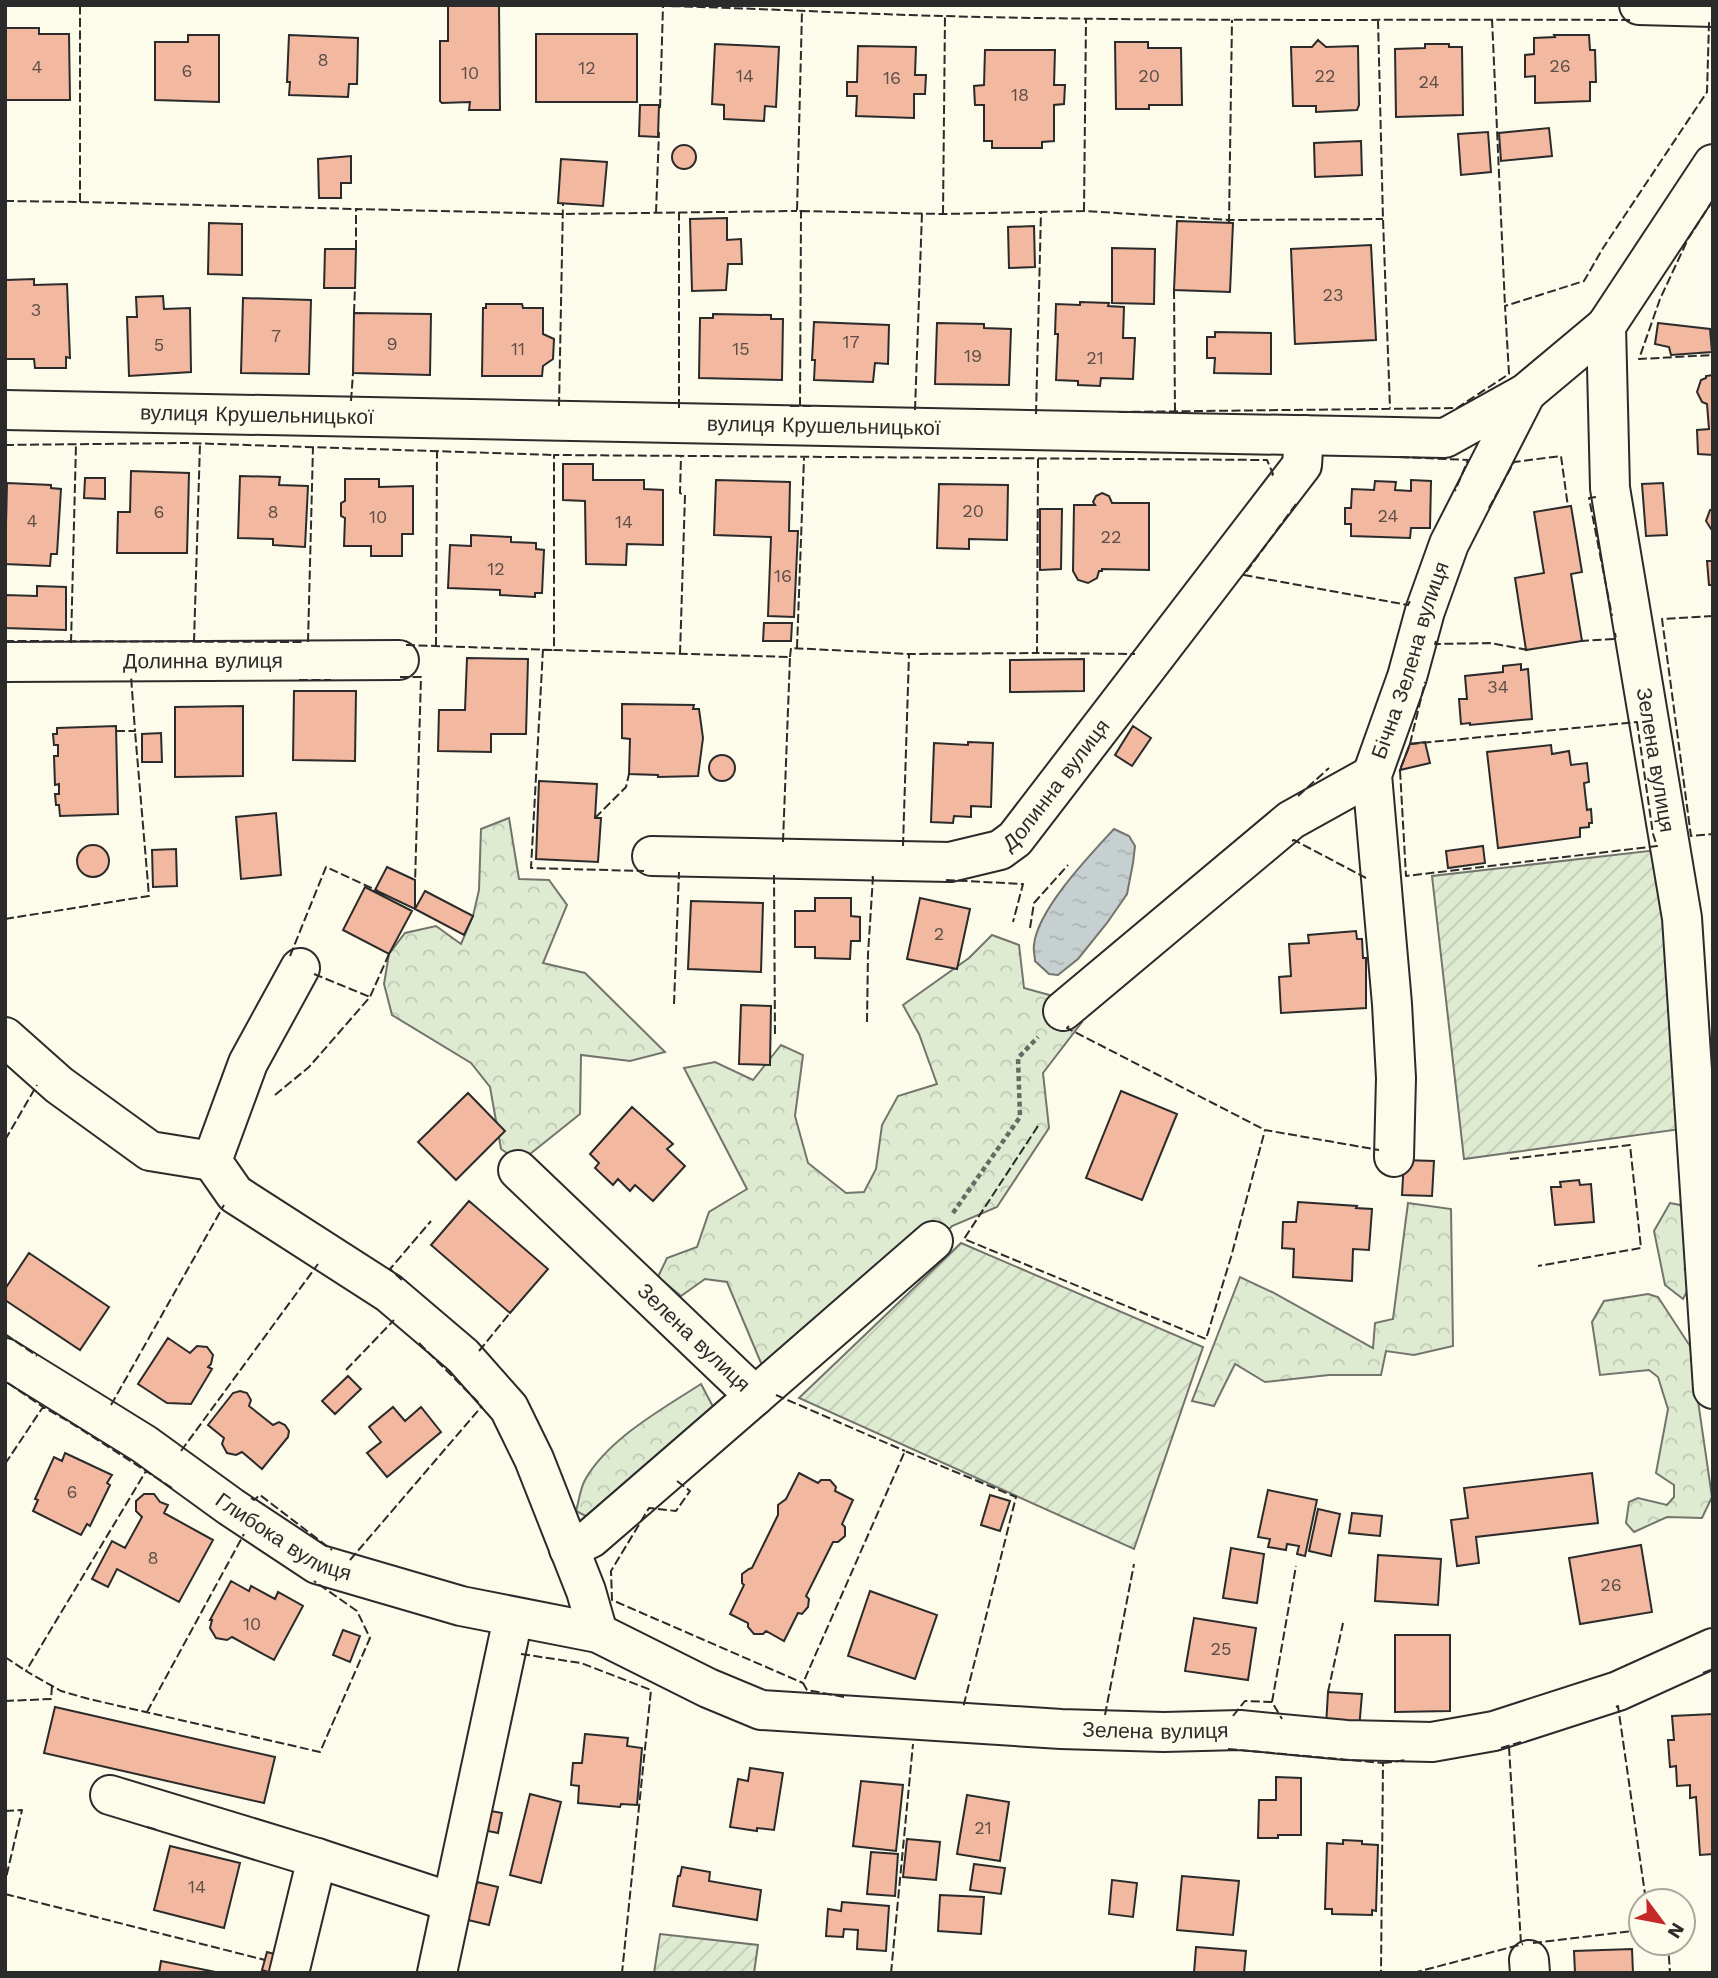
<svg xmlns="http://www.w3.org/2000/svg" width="1718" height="1978" viewBox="0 0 1718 1978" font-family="'Work Sans',sans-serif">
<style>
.forest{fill:url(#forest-crowns);stroke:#74746e;stroke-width:2}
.garden{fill:url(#garden-furrows);stroke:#74746e;stroke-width:2}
.water{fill:url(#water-ripples);stroke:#74746e;stroke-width:2}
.building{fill:#f2b8a0;stroke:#2b2b2b;stroke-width:2}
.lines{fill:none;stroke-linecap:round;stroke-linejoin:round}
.minor-casing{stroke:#2b2b2b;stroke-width:42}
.path{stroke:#6a6964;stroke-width:4.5;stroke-dasharray:5 3.5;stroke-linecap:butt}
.minor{stroke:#fdfbea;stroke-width:38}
.fence{stroke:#2b2b2b;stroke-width:2;stroke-dasharray:9 3.5;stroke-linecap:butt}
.labels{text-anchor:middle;stroke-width:5;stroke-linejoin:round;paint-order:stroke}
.number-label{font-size:18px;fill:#5d4e48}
.street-label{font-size:21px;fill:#2b2b2b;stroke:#fdfbea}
</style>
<defs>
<pattern id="forest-crowns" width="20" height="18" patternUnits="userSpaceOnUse" patternTransform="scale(1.75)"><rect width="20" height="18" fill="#deebd1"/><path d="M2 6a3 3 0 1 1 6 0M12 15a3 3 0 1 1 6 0" fill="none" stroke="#bfcab4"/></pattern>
<pattern id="garden-furrows" width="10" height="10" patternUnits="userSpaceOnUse" patternTransform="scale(1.75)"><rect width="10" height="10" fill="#deebd1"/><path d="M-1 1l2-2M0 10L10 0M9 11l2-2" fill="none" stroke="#bfcab4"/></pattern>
<pattern id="water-ripples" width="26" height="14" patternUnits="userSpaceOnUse" patternTransform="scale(1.75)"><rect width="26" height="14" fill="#c7d0d0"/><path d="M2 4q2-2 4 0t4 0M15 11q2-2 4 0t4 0" fill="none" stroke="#abb3b3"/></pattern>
</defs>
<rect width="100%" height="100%" fill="#fdfbea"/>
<!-- forest -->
<path class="forest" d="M509 818 519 879 549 880 567 905 543 963 585 973 665 1052 630 1061 581 1055 580 1114 520 1162 501 1149 490 1087 471 1063 392 1015 384 984 389 954 405 933 436 926 461 944 473 916 479 890 481 829Z
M992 935 1019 945 1024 988 1060 998 1082 1022 1043 1073 1049 1128 997 1207 952 1226 908 1277 790 1364 761 1363 727 1282 705 1279 681 1296 658 1277 667 1258 697 1247 709 1212 747 1189 684 1068 715 1062 753 1080 781 1045 803 1055 795 1116 808 1163 846 1193 864 1192 876 1169 882 1125 898 1096 937 1084 919 1034 903 1005 969 958Z
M1408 1203 1451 1209 1453 1346 1414 1355 1386 1351 1381 1375H1329L1265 1382 1235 1364 1214 1406 1192 1401 1240 1277 1272 1292 1373 1348 1375 1323 1393 1319Z
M1670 1203 1680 1205 1690 1226 1698 1271 1683 1299 1665 1285 1654 1231Z
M1648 1294 1658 1297 1690 1346 1712 1497 1702 1518 1667 1517 1634 1532 1626 1523 1629 1502 1638 1498 1667 1505 1674 1497V1485L1656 1473 1668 1409 1658 1377 1649 1370 1600 1375 1592 1322 1604 1301Z
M701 1384 719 1418 603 1525 576 1511C579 1501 580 1489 585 1480 608 1439 662 1409 701 1384Z"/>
<!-- garden -->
<path class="garden" d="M1657 850 1681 1129 1464 1159 1432 876Z
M961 1243 1203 1347 1134 1549 799 1398Z
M660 1934 758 1945 754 1973H654Z"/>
<!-- water -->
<path class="water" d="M1114 829 1129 836 1135 846 1133 863 1127 894 1107 923 1078 959 1058 975 1049 974 1035 961C1035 956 1033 950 1034 945 1037 910 1090 855 1114 829Z"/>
<!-- building -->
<path class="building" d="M448 6H499L500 110H469L470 102 442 103 440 101V41H448Z
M5 28H39V34H69L70 100H5Z
M536 34H637V102H536Z
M188 35H219V102L155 100V42H188Z
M289 35 358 38 357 84H349L348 97 289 95 290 82H287Z
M1554 35H1589L1590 50H1595L1596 82H1590V101L1535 103V76L1525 77V55L1534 54V38L1555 37Z
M1318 40 1326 47 1358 46 1359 105 1357 110 1316 112V106H1293L1291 47H1312Z
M1115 42H1148V48H1181L1182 105H1149V109H1116Z
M715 44 779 47 776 107 765 106 764 121 724 119V105L712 104Z
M1425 44H1449V47H1462L1463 115 1396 117 1395 49 1425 48Z
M858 46 916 47 915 75H926L925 94H914V118L856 116 857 96H847V82H857Z
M985 50H1055L1054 85H1065L1064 104 1054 105V141L1042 142V148H992V141H984V105H975L974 86 984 85Z
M640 105H659L658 137 639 136Z
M1549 128 1552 156 1501 161 1499 133Z
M1488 132 1491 172 1461 175 1458 134Z
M1361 141 1362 175 1315 177 1314 143Z
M672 157a12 12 0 1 1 24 0a12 12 0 1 1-24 0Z
M351 156V183H341V198H319L318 159Z
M561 159 607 162 603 206 558 203Z
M727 218V240L741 239 742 264H728L726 290 692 291 690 219Z
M1177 221 1233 223 1230 292 1174 290Z
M209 223 242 224V275L208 274Z
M1034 226 1035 267 1009 268 1008 227Z
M1371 245 1376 340 1295 344 1291 249Z
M1112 248 1155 249 1154 304 1112 303Z
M325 249H356L355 288H324Z
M34 279V285L67 284 70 358 66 357V368H35L34 359H5L6 280Z
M163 296 164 309 190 308 191 372 129 376 127 317H137L136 297Z
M243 298 311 300 309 374 241 373Z
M1080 302 1109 303 1108 306 1124 307 1123 338H1135L1133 379 1101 378 1100 386 1078 385V381L1056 380 1058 334H1055L1056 304 1080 305Z
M486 304H522L523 308H543V334L554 339 553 359 543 366 542 376H482L483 308H486Z
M354 313 431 314 430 375 353 373Z
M713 314 771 315V319H783L782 380 699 378 700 318H713Z
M814 322 889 325 888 364 875 363 873 382 814 380 815 360H812Z
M937 323 984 324V328L1011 329 1009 385 935 384Z
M1658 323 1710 329 1712 352 1671 355 1669 347 1655 344Z
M1215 332 1271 333V374L1214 373 1215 358H1207V337H1215Z
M1713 375V455L1698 454 1697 430 1709 429 1707 404 1702 402 1697 392 1701 380 1706 378V376Z
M563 464H593V480H644V489L663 490V545L627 544 626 565 586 564 585 501 563 500Z
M131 471 189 473 187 553H117L118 512H130Z
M240 476 280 477 279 485 308 486 305 547 273 545V539L238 538Z
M85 478H105V499L84 498Z
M345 479H379V487L413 486V534H402V556H371V546H344L345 518 341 516V503L345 501Z
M716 480 790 482 789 531H798L794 617 768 616 771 537 714 535Z
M1411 480 1431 481 1430 528H1411L1410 538 1351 536V524H1345V508H1351L1352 489 1374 490 1375 481 1396 482 1395 490 1411 491Z
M7 483 51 485V488L61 489 57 554H51L50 566 5 564Z
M1663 483 1667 535 1646 536 1642 484Z
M939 484 1008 485 1007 540 969 539V549L937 548Z
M1102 493 1109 496 1112 503H1149V570L1102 569V571H1099L1097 578 1088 583 1078 580 1073 571 1074 505H1095L1093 502 1096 496Z
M1571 506 1582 572 1571 574 1582 641 1526 650 1515 578 1544 573 1534 512Z
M1040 509H1062L1061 569 1040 570Z
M1713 509V532L1706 521 1710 510Z
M471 535 511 537V542L536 543V549L544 550 542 593H535V597L500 595V590L448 588 450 545 471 546Z
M1707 561H1713V585H1709Z
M37 586 66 587V630L5 628V595L37 596Z
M764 623H792L791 641H763Z
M467 658 528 659 526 734H491V752L438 751 439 710H465Z
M1084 659V691L1010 692V660Z
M1521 664V670L1528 669 1532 719 1470 725V723L1461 724 1459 699H1467L1465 676 1503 672V666Z
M294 691H356L355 761 293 760Z
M622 704 694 705 693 709H699L703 738 698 776 658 777V775L629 774 630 739 622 738Z
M243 706V776L175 777V707Z
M116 726 118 814 60 816 59 805H56L55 794H59V784L55 785 54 756H58V745H54L53 734H57V728Z
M1133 726 1151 738 1132 766 1115 755Z
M161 733 162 762H142V734Z
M968 742 993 743 991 807 971 806V817L954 816 953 823 931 822 934 743 968 745Z
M1425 742 1430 763 1400 770 1410 744Z
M1551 745 1552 754 1569 751 1571 765 1587 763 1589 782 1584 783 1587 810 1591 809 1592 823H1589V827L1580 828V837L1498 848 1487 752Z
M709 768a13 13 0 1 1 26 0a13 13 0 1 1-26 0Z
M539 781 597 784 595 818H601L598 862 536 859Z
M276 813 281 875 241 879 236 817Z
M77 861a16 16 0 1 1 32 0a16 16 0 1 1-32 0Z
M1483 846 1485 863 1448 868 1446 851Z
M176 849 177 886 153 887 152 850Z
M387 867 415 880V909L375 890Z
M365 887 412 911 389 954 343 930Z
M425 891 473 916 464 935 415 909Z
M815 898H851V916L860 917V941H851L850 959 815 958V947H795V911H815Z
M920 898 970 909 957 969 907 959Z
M691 901 763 903 761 972 688 969Z
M1356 931 1357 939H1362L1363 958H1366V1008L1281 1013 1279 977 1291 976 1289 944 1309 943 1308 935Z
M741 1005 771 1006 770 1065 739 1064Z
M1121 1091 1177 1114 1142 1200 1086 1178Z
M468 1093 505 1131 456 1180 418 1142Z
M632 1107 673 1144 667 1149 685 1166 653 1201 635 1185 630 1191 618 1179 613 1185 595 1168 599 1163 590 1154Z
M1404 1160 1434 1161 1432 1196 1402 1195Z
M1579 1180 1580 1185 1591 1184 1594 1222 1555 1225 1551 1187H1561L1560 1182Z
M469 1201 548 1269 510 1313 431 1245Z
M1298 1202 1357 1206 1356 1208 1372 1209 1369 1250 1353 1249 1352 1281 1293 1277 1294 1249 1282 1248 1283 1222H1296Z
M29 1253 109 1307 80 1350 5 1300V1289Z
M168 1338 190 1353 197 1346 207 1347 213 1355 211 1364 208 1367 212 1369 191 1404 167 1403 138 1384Z
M348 1376 361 1389 335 1414 322 1401Z
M240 1391 247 1393 251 1400 249 1406 273 1425 279 1422 285 1425 289 1431 288 1437 262 1469 242 1452 236 1455 227 1453 222 1444 224 1438 208 1425 233 1393Z
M393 1407 405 1421 421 1407 441 1432 387 1477 367 1453 381 1442 369 1427Z
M65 1453 112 1475 107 1483 110 1485 90 1526 87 1524 81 1535 33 1511 38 1500 35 1499 54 1457 62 1461Z
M799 1473 818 1483 821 1480H830L836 1487 835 1491 853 1500 842 1524 845 1527V1536L838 1542H833L806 1596 809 1599 808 1607 802 1614 798 1613 784 1641 766 1631 763 1634H754L748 1627V1623L730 1614 744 1585 742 1583V1574L749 1569 752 1568 778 1515V1505L786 1499Z
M1592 1473 1598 1523 1476 1537 1479 1563 1457 1566 1451 1520 1468 1518 1464 1488Z
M1268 1490 1317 1500 1305 1556 1297 1554 1299 1546 1287 1544 1286 1550 1268 1547 1270 1539 1258 1537Z
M144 1494H154L160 1502 168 1505 164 1513 213 1540 179 1602 117 1569 108 1587 92 1579 112 1541 125 1548 142 1517 136 1511V1501Z
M990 1495 1010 1501 1000 1531 981 1525Z
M1318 1509 1340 1514 1331 1556 1309 1551Z
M1352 1513 1382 1516 1380 1536 1349 1533Z
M1641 1545 1652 1612 1580 1624 1569 1558Z
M1231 1548 1264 1554 1257 1603 1223 1598Z
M1378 1555 1441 1559 1438 1605 1375 1601Z
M231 1581 249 1591 251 1586 275 1599 278 1592 303 1606 274 1660 232 1637 227 1640 216 1638 210 1628 212 1620H210Z
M870 1591 937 1615 915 1679 848 1656Z
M1194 1618 1256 1628 1248 1680 1185 1671Z
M343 1630 360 1636 350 1662 333 1655Z
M1395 1635H1450V1711L1395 1712Z
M1328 1692 1362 1694 1359 1729 1326 1726Z
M55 1707 275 1757 264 1803 44 1753Z
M1713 1714V1854L1700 1855 1696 1797 1690 1798V1785L1677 1786 1676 1766 1670 1767 1668 1740H1674L1672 1716Z
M585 1734 628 1738 627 1746 642 1748 637 1805 621 1804 620 1807 578 1803 579 1786 571 1785 573 1763H582Z
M750 1768 783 1773 774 1830 757 1828V1831L730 1827 738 1779 748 1781Z
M1276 1777 1301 1778V1835H1278V1838H1258L1259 1800H1276Z
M861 1781 903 1785 896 1851 853 1846Z
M530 1794 561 1802 541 1883 510 1875Z
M967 1795 1009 1802 1000 1861 957 1854Z
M491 1811 502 1813 498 1833 488 1831Z
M907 1839 940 1842 936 1880 903 1877Z
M1343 1840 1362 1841V1844L1378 1845 1376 1911 1372 1910V1915L1332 1914V1909H1325L1327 1843 1343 1844Z
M170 1846 240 1863 224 1928 154 1910Z
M871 1852 898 1854 895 1896 867 1894Z
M974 1864 1005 1868 1001 1894 970 1890Z
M682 1867 710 1872 709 1881 761 1890 757 1920 673 1906 678 1876H680Z
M1182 1876 1239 1881 1233 1935 1177 1930Z
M1112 1880 1137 1883 1133 1917 1109 1914Z
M477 1882 498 1887 489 1925 468 1920Z
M940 1895 984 1897 981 1934 938 1931Z
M842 1902 889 1906 886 1951 857 1949 858 1930 844 1929 843 1937 826 1936 828 1909 841 1911Z
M1196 1947 1246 1951 1244 1973H1194Z
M1632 1949 1633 1973H1575L1574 1951Z
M267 1952 282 1956 271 1973 262 1970Z
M161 1961 216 1972V1973H159Z"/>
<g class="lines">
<defs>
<g id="minor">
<path d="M1639 5 1713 7"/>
<path id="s1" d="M1713 164 1606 326 1610 488 1682 918 1713 1389"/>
<path id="s2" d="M5 410 1445 438 1526 393 1606 326"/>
<path id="s3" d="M5 662 399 660"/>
<path id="s4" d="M652 856 950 862 1000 850 1015 839 1302 465 1304 435"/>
<path d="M300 968 248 1063 212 1161 235 1194 389 1293 463 1356 509 1408 534 1459 586 1591 598 1633"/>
<path d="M1063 1011 1291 820 1372 775"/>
<path d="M5 1037 59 1085 150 1151 212 1161"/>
<path id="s5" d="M1394 1157 1396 1078 1392 1004 1372 775 1407 677 1425 611 1449 544 1526 393"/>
<path id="s6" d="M518 1170 755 1396 591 1538 569 1549"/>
<path id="s7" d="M5 1358 144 1444 231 1507 317 1564 461 1606 598 1633 708 1688 761 1710 1061 1729 1164 1732 1240 1730 1346 1740 1432 1742 1494 1731 1618 1691 1713 1648"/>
<path d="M755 1396 933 1241"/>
<path d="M110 1795 317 1858"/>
<path d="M1529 1960 1530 1973"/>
<path d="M289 1973 317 1858 451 1902"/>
<path d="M437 1973 513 1618"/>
</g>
</defs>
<!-- minor casing -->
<use href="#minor" class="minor-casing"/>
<!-- path -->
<path class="path" d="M953 1213 1020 1117 1018 1058 1038 1037"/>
<!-- minor -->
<use href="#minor" class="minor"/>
<!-- fence -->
<path class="fence" d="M345 5 448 6
M609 5C720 6 831 13 942 16 1171 22 1401 19 1630 20
M499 6 513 5
M1492 19 1505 306
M1378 20 1383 219 1390 408
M660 108 663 6
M1713 200 1688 239 1660 299 1639 359 1713 355
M5 201 80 202V5
M80 202 356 209
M801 211 943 214 1084 211 1229 220 1383 219
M1084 211 1086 19
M656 213 659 132
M943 214 945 16
M1229 223 1232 20
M356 249V209L563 214 797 211
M1174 290 1175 411
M354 313 355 288
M351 401 353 373
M559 406 563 203
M790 406H815
M800 406 801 211H797L802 11
M679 408V212
M915 410 922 213
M1119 412 1457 408 1509 374 1505 306 1584 281 1603 248 1707 92 1709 23H1707
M1036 414 1041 212
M5 445 186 443 554 455
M1400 457 1468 460 1455 491
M1038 459 1037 653 1135 654
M1596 497 1589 498 1612 616
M1296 504 1244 575 1408 605 1410 601
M1489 508 1514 462 1561 456 1568 507
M1713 616 1662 619 1691 836 1713 834
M5 641 303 642
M1436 641 1435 644 1490 643 1528 650
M1580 641 1616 639 1615 633
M194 642 200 444
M308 642 313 447
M71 643 76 444
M406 645 554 650
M436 646 437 450
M797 648 804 458
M543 649 531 868 644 871
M680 654 685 495 680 493 681 456
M790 657 791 648 909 654 1037 653
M400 677H421L415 883
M299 680H331
M1637 722 1653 834 1657 846 1406 876 1400 770 1410 744Z
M116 731H135L131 676
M1410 744 1425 682
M1298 796 1329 768
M595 818 626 787 629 774
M1292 841 1294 840 1366 878
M783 842 790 657 554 650V455L1267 460 1273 474 1270 478
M903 846 909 654
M774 875 775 1037
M946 880 1023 884 1013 922
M5 919 149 896 135 731
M1030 928 1034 903 1068 865
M290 956 326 867 378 891
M314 974 370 997
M674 1004 679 872
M867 1022 868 954 873 877H871
M1069 1026 1067 1028 1265 1130
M275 1095 309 1067 370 997 389 954
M1038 1126 964 1239 1206 1339 1231 1257 1265 1130 1379 1150
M5 1140 37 1085
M1510 1159 1630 1145 1641 1248 1538 1266
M402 1280 390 1269 431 1221
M5 1334 37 1356
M419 1343 481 1405
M479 1351 510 1313
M346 1370 394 1320
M8 1383 43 1407
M776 1395 905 1451
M111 1405 224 1205
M181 1451 318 1264
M5 1464 43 1407 68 1421 146 1471
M677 1481 690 1491 676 1511 649 1508 611 1571 612 1600 803 1683
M172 1488 146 1471 26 1671 61 1691 89 1699 320 1752 370 1638 357 1611 314 1581
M251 1498 254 1500 260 1495 332 1550
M350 1560 482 1406
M521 1654 581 1663 651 1690 622 1973
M5 1657 26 1671
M1703 1673 1713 1669
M1328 1692 1343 1623
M844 1697 807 1690 803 1683 905 1451 1016 1497 963 1708
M5 1701 51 1699 52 1686
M1272 1702 1296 1566
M1616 1707 1618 1706 1646 1901
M147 1712 244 1534
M1105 1715 1134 1564
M1233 1716 1245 1701 1272 1702 1282 1719
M1509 1747 1521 1944
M1501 1748 1521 1742
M1228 1749 1383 1763 1381 1973
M1383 1763 1407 1760
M5 1811 22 1810 5 1882
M147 1827 158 1830
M5 1894 265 1960
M1533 1943 1641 1930
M1668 1943 1670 1973
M891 1973 913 1744
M1413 1973 1523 1944"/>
</g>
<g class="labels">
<!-- number labels -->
<g class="number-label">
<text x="323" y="66">8</text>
<text x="1560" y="72">26</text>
<text x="37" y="73">4</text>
<text x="587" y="74">12</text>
<text x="187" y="77">6</text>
<text x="470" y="79">10</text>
<text x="745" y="82">14</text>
<text x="1149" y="82">20</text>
<text x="1325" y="82">22</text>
<text x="892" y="84">16</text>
<text x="1429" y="88">24</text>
<text x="1020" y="101">18</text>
<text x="1333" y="301">23</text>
<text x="36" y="316">3</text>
<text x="276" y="342">7</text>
<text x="851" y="348">17</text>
<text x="392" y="350">9</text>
<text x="159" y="351">5</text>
<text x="518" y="355">11</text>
<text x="741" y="355">15</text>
<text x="973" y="362">19</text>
<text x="1095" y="364">21</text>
<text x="973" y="517">20</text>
<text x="159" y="518">6</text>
<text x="273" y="518">8</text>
<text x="1388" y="522">24</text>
<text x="378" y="523">10</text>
<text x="32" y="527">4</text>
<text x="624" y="528">14</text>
<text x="1111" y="543">22</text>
<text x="496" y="575">12</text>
<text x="783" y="582">16</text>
<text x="1498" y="693">34</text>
<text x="939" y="940">2</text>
<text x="72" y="1498">6</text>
<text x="153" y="1564">8</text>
<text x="1611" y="1591">26</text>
<text x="252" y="1630">10</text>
<text x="1221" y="1655">25</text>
<text x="983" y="1834">21</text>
<text x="197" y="1893">14</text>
</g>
<!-- street labels -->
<g class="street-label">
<text dy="7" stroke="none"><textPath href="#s2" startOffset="252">вулиця Крушельницької</textPath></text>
<text dy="7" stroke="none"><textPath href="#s2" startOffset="819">вулиця Крушельницької</textPath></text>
<text dy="7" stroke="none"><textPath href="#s5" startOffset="504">Бічна Зелена вулиця</textPath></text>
<text dy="7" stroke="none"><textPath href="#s3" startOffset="198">Долинна вулиця</textPath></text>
<text dy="7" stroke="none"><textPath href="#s1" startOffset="632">Зелена вулиця</textPath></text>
<text dy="7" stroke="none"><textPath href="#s4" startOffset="436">Долинна вулиця</textPath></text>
<text dy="7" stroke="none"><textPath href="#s6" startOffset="243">Зелена вулиця</textPath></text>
<text dy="7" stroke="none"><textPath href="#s7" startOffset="332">Глибока вулиця</textPath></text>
<text dy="7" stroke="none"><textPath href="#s7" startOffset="1239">Зелена вулиця</textPath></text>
</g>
</g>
<!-- border -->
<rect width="1718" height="1978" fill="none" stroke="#2b2b2b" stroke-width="14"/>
<!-- north arrow -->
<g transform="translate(1662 1922) rotate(122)"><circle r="33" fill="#fdfbea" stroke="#a9a89e" stroke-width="2"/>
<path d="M0-5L12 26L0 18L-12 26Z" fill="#c62828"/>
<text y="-10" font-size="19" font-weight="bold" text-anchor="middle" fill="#2b2b2b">N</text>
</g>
</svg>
